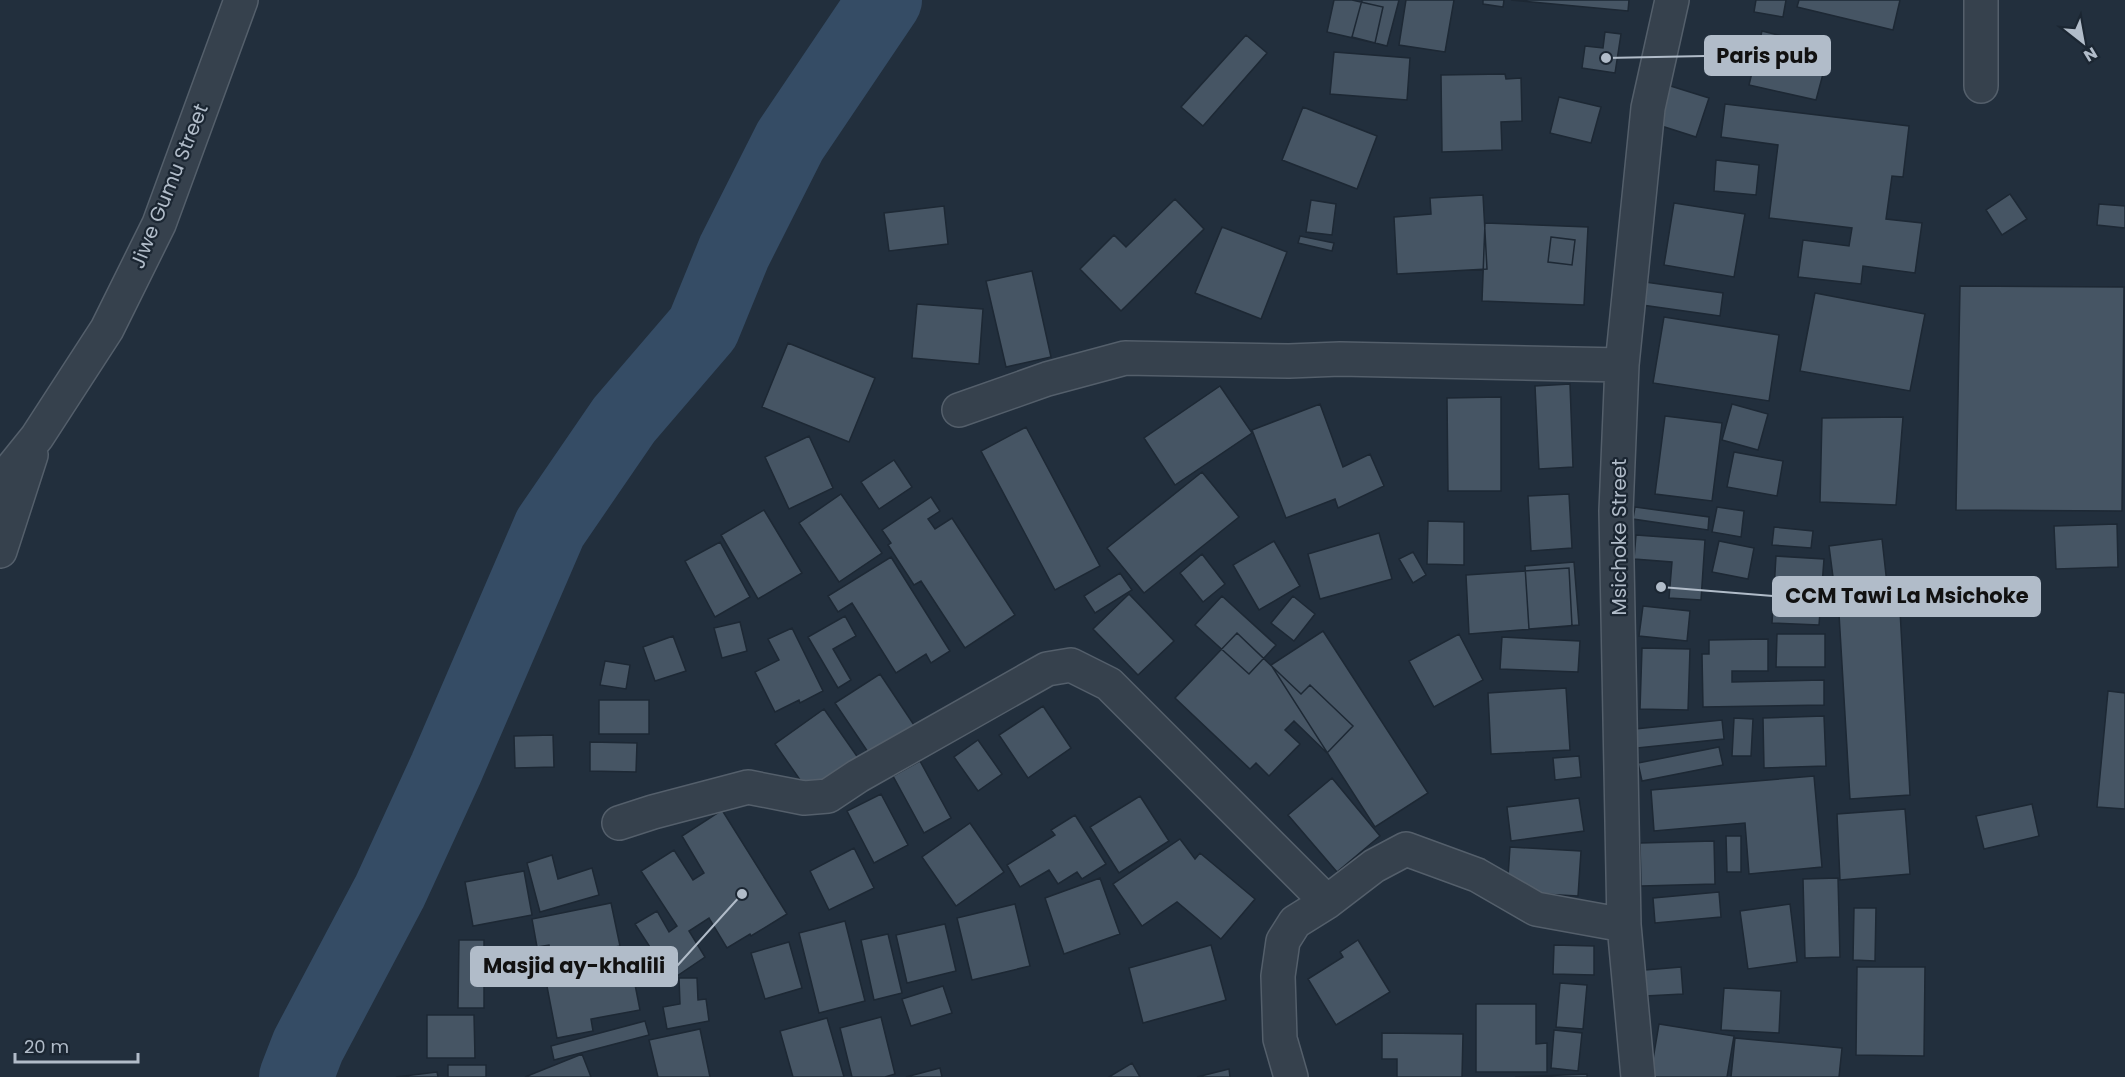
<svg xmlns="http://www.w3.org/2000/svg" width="2125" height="1077" viewBox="0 0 2125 1077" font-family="Poppins,sans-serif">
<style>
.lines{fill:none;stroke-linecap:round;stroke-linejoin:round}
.river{stroke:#354c65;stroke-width:74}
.building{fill:#465564;stroke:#1d2834;stroke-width:1.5}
.minor-casing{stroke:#545f6b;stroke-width:36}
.minor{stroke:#36414d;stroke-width:33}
.labels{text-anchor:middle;stroke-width:4.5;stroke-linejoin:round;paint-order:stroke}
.street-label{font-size:20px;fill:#b1bcc9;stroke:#1b2632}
.leader{fill:none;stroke:#b1bcc9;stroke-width:2}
.callout-dot{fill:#b1bcc9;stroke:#1b2632;stroke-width:2}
.callout{fill:#b1bcc9;stroke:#b1bcc9;stroke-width:2}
.callout-label{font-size:21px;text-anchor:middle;font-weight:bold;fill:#111}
</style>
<rect width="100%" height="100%" fill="#222f3d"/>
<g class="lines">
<!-- river -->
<path class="river" d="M296 1077 308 1046 390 891 446 769 550 528 624 420 703 328 734 252 790 141 885 0"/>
</g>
<!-- building -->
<path class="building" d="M1334 0H1352L1383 7 1375 43 1327 32Z
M1362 0H1399L1387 46 1352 37Z
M1406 0H1454L1445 52 1399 45Z
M1483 0H1504L1503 7 1483 4Z
M1511 0H1629L1628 11Z
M1756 0H1786L1783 17 1754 12Z
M1799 0H1900L1893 30 1797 7Z
M1762 31 1830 48 1816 100 1749 85Z
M1605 32 1621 34 1615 73 1582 68 1585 46 1603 48Z
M1246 35 1267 53 1203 126 1181 107Z
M1334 52 1410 58 1407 100 1330 94Z
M1505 74 1506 79 1521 78 1522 121 1501 122 1502 150 1442 152 1441 75Z
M1661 83 1709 98 1696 137 1649 122Z
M1559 97 1601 107 1591 143 1550 133Z
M1725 104 1909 126 1903 177 1892 176 1886 219 1922 223 1915 273 1863 266 1861 284 1798 277 1803 240 1849 246 1852 228 1769 218 1778 145 1721 137Z
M1303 107 1377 136 1357 189 1282 160Z
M1716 160 1759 165 1756 195 1714 191Z
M2010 194 2027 219 2002 235 1986 210Z
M1483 195 1487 269 1397 274 1394 217 1431 214 1430 198Z
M1175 199 1204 229 1121 311 1080 269 1114 235 1126 247Z
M1311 200 1336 204 1332 235 1306 232Z
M1674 203 1745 214 1734 277 1664 265Z
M2099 204 2125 206V228L2097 225Z
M944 206 948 244 889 251 884 213Z
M1485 223 1588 227 1584 305 1482 301Z
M1222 227 1287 252 1261 319 1195 293Z
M1300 236 1334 243 1332 251 1298 243Z
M1551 237 1575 240 1572 265 1548 262Z
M1032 271 1051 357 1006 367 986 281Z
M1645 282 1723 293 1720 316 1642 305Z
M1960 286 2124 287 2122 511 1956 510Z
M1815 293 1925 314 1910 391 1800 371Z
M917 304 983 309 979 364 912 358Z
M1664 317 1779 335 1769 401 1653 383Z
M788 343 875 378 849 442 762 407Z
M1570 384 1573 467 1539 469 1535 386Z
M1220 386 1252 433 1175 485 1144 438Z
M1501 397V491H1448L1447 398Z
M1320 404 1343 467 1370 454 1384 486 1338 508 1335 499 1286 518 1252 430Z
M1732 404 1768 414 1758 450 1722 440Z
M1665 416 1722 423 1712 501 1655 494Z
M1903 417 1896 505 1820 502 1822 418Z
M1026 427 1100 566 1055 590 981 451Z
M809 436 833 488 789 509 765 457Z
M1734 452 1783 461 1777 496 1727 487Z
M894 460 912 487 879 509 861 482Z
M1202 472 1239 517 1144 593 1107 548Z
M841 494 882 553 839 582 799 523Z
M1569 494 1572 548 1531 551 1528 496Z
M931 497 940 511 928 519 935 529 952 518 1015 615 965 648 921 581 914 585 888 545 891 543 882 530Z
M1635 507 1709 517 1708 530 1633 519Z
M1717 507 1744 511 1741 537 1712 532Z
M764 510 802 573 758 599 721 535Z
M1428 521 1464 522V565L1427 564Z
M2117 524 2118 567 2056 569 2054 526Z
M1774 527 1813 531 1811 548 1772 545Z
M1379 533 1392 579 1320 599 1308 554Z
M1636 535 1705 540 1701 600 1669 598 1672 562 1634 559Z
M1882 539 1888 593 1836 600 1829 546Z
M1274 541 1300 586 1259 610 1233 565Z
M1719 541 1754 548 1748 579 1712 572Z
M720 542 750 597 715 617 685 561Z
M1413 552 1426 575 1413 583 1399 559Z
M1202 554 1225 584 1203 602 1180 573Z
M1776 556 1824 559 1819 625 1772 623Z
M891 557 950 651 931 663 926 654 896 673 852 603 838 612 828 596Z
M1574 562 1579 625 1529 629 1525 566Z
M1569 568 1572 626 1469 634 1466 575Z
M1120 573 1132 590 1095 613 1084 596Z
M1129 594 1174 641 1138 675 1093 629Z
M1222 596 1276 645 1249 674 1195 625Z
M1293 596 1315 614 1294 641 1271 623Z
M1643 606 1690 611 1687 641 1639 636Z
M1900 610 1910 795 1850 799 1839 614Z
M845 616 856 636 833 649 851 680 838 688 808 637Z
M740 622 747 651 722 658 714 628Z
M792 628 823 691 800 703 799 700 775 712 755 672 779 660 768 639Z
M1323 631 1428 793 1375 827 1271 665Z
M1237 633 1301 694 1310 685 1353 726 1327 753 1294 721 1285 730 1300 744 1269 776 1256 763 1250 769 1175 698Z
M1459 634 1483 680 1434 707 1409 661Z
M1777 634H1825V667H1776Z
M673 636 686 671 655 681 643 647Z
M1502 637 1580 641 1578 672 1500 669Z
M1768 639V671H1732V682L1824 680V705L1703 707 1702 654H1709V640Z
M1642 648 1690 649 1688 710 1640 709Z
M605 661 630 665 626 689 600 685Z
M880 674 920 734 876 764 835 703Z
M1566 688 1570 750 1491 754 1488 693Z
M2108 691 2125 693V809L2097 807Z
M599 700H649V734H599Z
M1043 706 1071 748 1028 778 999 735Z
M824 709 861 762 812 797 775 744Z
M1824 716 1826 766 1764 768 1763 718Z
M1734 718 1753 719 1751 756H1732Z
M1722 720 1724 739 1637 748 1635 729Z
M553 735 554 767 515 768 514 736Z
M978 740 1002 774 978 791 954 757Z
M590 742 637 743 636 772 590 771Z
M1719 747 1723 765 1642 781 1638 763Z
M1579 756 1581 777 1555 780 1553 758Z
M920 761 951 818 924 833 893 776Z
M1814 776 1822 867 1749 874 1745 823 1654 831 1651 790Z
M1332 778 1380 836 1337 872 1288 815Z
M881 794 908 845 874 863 847 811Z
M1140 796 1169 841 1119 873 1090 827Z
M1579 798 1584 831 1511 841 1507 807Z
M2032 804 2039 836 1984 849 1976 816Z
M1905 809 1910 874 1840 880 1837 814Z
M722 810 787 914 751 936 750 934 727 948 709 918 689 931 705 957 674 978 669 970 666 972 635 924 657 911 669 932 677 926 641 871 674 850 693 880 704 873 682 836Z
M1075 815 1106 864 1082 879 1077 872 1058 884 1049 870 1020 887 1007 865 1055 835 1051 830Z
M970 823 1004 872 956 906 922 857Z
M1726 836H1741V872H1727Z
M1180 839 1195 859 1200 853 1255 899 1221 939 1177 902 1142 926 1113 884Z
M1714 841 1715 884 1641 886 1640 843Z
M1510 847 1581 851 1578 896 1507 892Z
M854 848 874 888 829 910 810 871Z
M552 855 558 879 592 868 599 895 540 912 527 863Z
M524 871 532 915 473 926 465 882Z
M1100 878 1120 934 1064 954 1045 898Z
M1838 878 1840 957 1805 958 1803 879Z
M1719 892 1721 917 1655 923 1653 898Z
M611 903 620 946 552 960 549 945 537 947 532 919Z
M1015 904 1030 966 972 980 957 918Z
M1790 904 1797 962 1748 969 1740 911Z
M1854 908H1876L1875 961 1853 960Z
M845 921 865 1001 819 1013 799 933Z
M945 924 956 971 907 983 896 935Z
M888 934 902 993 874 1000 861 940Z
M459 940H484V1008H458Z
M1358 940 1390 992 1336 1025 1308 979 1343 957 1340 952Z
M789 942 802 988 765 999 751 953Z
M1211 945 1226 1000 1143 1023 1129 968Z
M1554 945 1594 946V975L1553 974Z
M629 954 640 1010 591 1019 593 1031 557 1038 544 971Z
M1681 967 1683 994 1645 996V970Z
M1857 967H1925L1924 1056 1856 1055Z
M679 978H697L698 1000 706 999 709 1021 667 1029 663 1007 680 1004Z
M1560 983 1587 985 1583 1029 1556 1027Z
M943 986 952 1013 911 1026 902 999Z
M1724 988 1781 991 1779 1033 1721 1030Z
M1476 1004H1536V1044L1547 1043V1072H1476Z
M427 1015H474L475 1058H427Z
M881 1017 895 1074 885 1077H852L840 1028Z
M827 1018 844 1077H793L780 1031Z
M645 1021 649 1035 554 1060 551 1046Z
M1659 1024 1734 1036 1727 1077H1650Z
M700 1029 710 1077H658L649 1040Z
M1554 1030 1582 1033 1578 1071 1551 1068Z
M1382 1033 1463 1034 1462 1077H1397V1059H1382Z
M1735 1038 1842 1048 1839 1077H1731Z
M582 1054 591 1077H525Z
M1132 1063 1140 1077H1109Z
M448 1065H486V1077H448Z
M940 1068 942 1077H906Z
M1229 1069 1230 1077H1197Z
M437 1072 438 1077H396Z
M1587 1074V1077H1515Z"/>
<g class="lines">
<defs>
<path id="minor" d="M1981 0V86
M959 410 1047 379 1125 358 1289 361 1340 359 1622 365
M0 483 37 437 107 329 159 224 241 0
M0 551 31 455
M619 823 653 812 748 787 804 798 828 796 858 776 1047 669 1071 665 1109 684 1327 902
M1291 1077 1280 1039 1278 976 1283 941 1295 922 1327 902 1374 866 1406 849 1477 875 1536 909 1624 925
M1638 1077 1624 925 1616 511 1622 365 1648 108 1672 0"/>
</defs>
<!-- minor casing -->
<use href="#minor" class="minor-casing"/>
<!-- minor -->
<use href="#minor" class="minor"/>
</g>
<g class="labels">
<!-- street labels -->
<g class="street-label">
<text transform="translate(169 186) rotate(-68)" y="7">Jiwe Gumu Street</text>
<text transform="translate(1619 537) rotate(-90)" y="7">Msichoke Street</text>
</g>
</g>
<!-- callouts -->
<path class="leader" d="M1606 58L1705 56M1661 587L1773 596M742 894L677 966"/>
<g class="callout-dot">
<circle cx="1606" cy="58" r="6"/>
<circle cx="1661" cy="587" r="6"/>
<circle cx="742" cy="894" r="6"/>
</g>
<g class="callout">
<rect x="1705" y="36" width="125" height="39" rx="6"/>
<rect x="1773" y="577" width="267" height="39" rx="6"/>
<rect x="471" y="947" width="206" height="39" rx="6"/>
</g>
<g class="callout-label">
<text x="1767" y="63">Paris pub</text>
<text x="1907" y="603">CCM Tawi La Msichoke</text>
<text x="574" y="973">Masjid ay-khalili</text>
</g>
<!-- north arrow -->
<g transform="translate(2083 42) rotate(149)" stroke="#1b2632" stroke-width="4.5" paint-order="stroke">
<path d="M0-4.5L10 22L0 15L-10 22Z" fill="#b1bcc9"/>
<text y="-9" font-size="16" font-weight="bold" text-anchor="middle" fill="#b1bcc9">N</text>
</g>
<!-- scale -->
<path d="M15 1053v9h123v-9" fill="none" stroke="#b1bcc9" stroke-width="3"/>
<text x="24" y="1053" font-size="18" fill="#b1bcc9" stroke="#1b2632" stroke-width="4.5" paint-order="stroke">20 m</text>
</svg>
